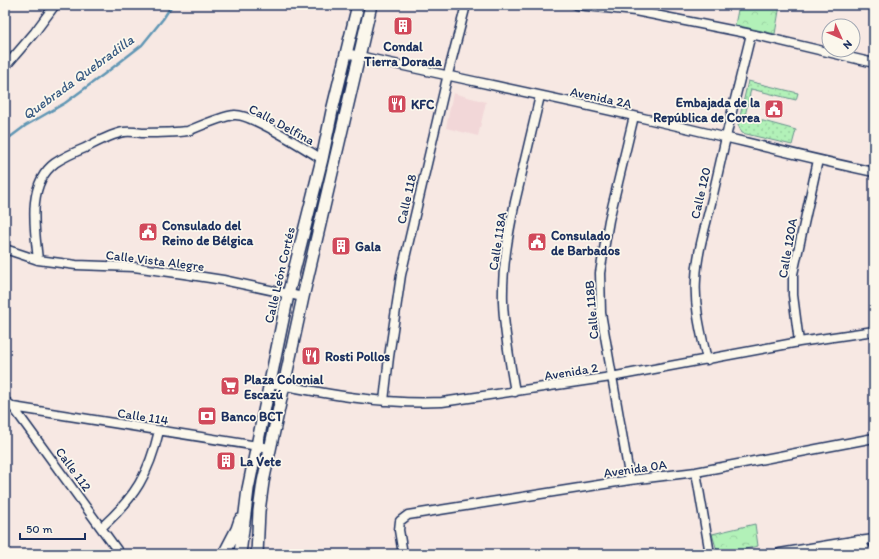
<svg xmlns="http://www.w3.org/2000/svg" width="879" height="559" viewBox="0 0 879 559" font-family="Itim,sans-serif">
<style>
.built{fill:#f2d7d8}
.park{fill:url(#park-crowns);stroke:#66908b}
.garden{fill:url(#garden-dots);stroke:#66908b}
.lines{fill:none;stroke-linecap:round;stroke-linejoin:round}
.stream{stroke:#6096b4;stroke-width:2.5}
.minor-casing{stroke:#1b2f5e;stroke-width:11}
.tertiary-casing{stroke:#1b2f5e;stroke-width:13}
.secondary-casing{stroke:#1b2f5e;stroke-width:14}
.minor{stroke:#fbf7ec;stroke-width:8}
.tertiary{stroke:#fbf7ec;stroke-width:10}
.secondary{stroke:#fbf7ec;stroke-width:11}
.labels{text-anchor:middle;stroke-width:3.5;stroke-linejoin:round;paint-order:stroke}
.poi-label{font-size:13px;font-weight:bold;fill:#1b2f5e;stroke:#fbf7ec;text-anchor:start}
.street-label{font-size:13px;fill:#1b2f5e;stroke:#fbf7ec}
.water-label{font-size:14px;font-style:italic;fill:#385a82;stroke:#fbf7ec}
</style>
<defs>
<pattern id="park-crowns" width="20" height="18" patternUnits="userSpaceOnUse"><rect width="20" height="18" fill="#b2f1b8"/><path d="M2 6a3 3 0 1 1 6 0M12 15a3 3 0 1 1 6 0" fill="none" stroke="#98cfa1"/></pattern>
<pattern id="garden-dots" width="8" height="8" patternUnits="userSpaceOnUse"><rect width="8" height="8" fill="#b2f1b8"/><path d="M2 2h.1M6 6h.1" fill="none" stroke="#98cfa1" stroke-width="1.8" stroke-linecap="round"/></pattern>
</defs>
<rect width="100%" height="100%" fill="#f7e8e3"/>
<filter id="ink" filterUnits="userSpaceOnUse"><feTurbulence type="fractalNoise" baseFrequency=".025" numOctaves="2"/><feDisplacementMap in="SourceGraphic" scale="8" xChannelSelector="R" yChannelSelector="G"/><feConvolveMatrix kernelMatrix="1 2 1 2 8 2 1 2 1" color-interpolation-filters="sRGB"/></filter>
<g filter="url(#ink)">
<!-- built -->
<path class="built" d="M453 93 486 102 478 136 446 128Z"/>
<!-- park -->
<path class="park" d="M739 5H780L775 34 735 25Z
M755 524 758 546 725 554H718L712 534Z"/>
<!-- garden -->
<path class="garden" d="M748 81 798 93 796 100 751 89 745 116 796 130 792 145 742 133 738 125Z"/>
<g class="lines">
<!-- stream -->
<path class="stream" d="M5 141 25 126 65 103 107 72 142 45 163 19 172 5"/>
<defs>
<path id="minor" d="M576 5 635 11 751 34 874 63
M346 53C446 76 547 96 647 119 723 136 798 156 874 172
M5 67 35 32 55 5
M5 249 38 260 76 265 134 267 184 274 223 280 303 297
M38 260C35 230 26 184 55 163 64 157 75 152 85 148 97 142 111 134 124 132 130 131 136 132 142 133 158 133 172 133 188 131 200 126 223 116 234 115 251 113 305 149 322 159
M799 342 793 295V274L818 160
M707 360C701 333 694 306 696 279 697 252 706 225 712 199 724 144 737 89 751 34
M270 383C327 394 384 405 442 402L611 377 799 342 874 331
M515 392C510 362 504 332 503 302 502 268 508 235 515 202 523 167 532 131 540 96
M5 401 13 407 120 554
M384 401 389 357 401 275 448 74 466 5
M13 407 270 448
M696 472 710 554
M630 480 601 313 600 273 609 220 634 116
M102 527C135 497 149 474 159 431
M859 541 874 539
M403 554 399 530 400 521 408 515 630 480 696 472 874 438"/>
<path id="tertiary" d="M780 554 859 541 868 554
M847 554C854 550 859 550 867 552"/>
<path id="secondary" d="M224 554 237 529 240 520
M240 554 248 489 288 295 322 159 332 111 358 5
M257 554 259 511 263 482 303 297 371 5"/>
</defs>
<!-- minor casing -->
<use href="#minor" class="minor-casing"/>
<!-- tertiary casing -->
<use href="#tertiary" class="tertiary-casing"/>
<!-- secondary casing -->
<use href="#secondary" class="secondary-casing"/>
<!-- minor -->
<use href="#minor" class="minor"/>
<!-- tertiary -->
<use href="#tertiary" class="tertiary"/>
<!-- secondary -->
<use href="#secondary" class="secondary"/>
</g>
</g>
<!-- icons -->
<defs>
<symbol id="building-square" viewBox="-11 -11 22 22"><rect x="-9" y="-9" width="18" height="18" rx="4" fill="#d1495b" stroke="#fbf7ec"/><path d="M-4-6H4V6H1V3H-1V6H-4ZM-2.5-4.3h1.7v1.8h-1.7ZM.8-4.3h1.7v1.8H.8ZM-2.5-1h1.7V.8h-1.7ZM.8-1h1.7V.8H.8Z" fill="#fff"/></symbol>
<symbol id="restaurant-square" viewBox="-11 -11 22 22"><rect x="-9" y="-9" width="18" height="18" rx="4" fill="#d1495b" stroke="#fbf7ec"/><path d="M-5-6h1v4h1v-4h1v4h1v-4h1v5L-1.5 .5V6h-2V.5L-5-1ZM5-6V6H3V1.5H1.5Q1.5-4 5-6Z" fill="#fff"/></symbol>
<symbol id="civic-square" viewBox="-11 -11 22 22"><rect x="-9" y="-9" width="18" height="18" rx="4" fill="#d1495b" stroke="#fbf7ec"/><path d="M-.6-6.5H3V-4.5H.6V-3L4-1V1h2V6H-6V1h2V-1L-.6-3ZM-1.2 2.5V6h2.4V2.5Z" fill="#fff"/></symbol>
<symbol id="supermarket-square" viewBox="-11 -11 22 22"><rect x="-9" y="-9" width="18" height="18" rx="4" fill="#d1495b" stroke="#fbf7ec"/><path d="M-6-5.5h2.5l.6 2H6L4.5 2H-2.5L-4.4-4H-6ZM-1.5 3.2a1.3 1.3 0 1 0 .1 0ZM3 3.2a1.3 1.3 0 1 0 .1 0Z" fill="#fff"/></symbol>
<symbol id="bank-square" viewBox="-11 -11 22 22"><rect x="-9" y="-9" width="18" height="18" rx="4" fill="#d1495b" stroke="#fbf7ec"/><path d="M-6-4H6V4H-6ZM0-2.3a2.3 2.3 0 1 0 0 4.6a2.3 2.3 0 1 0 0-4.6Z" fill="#fff"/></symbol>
</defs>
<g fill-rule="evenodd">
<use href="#building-square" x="392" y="15" width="22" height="22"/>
<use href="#restaurant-square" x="386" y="93" width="22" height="22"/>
<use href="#civic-square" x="763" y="98" width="22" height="22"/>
<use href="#civic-square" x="137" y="221" width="22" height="22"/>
<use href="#civic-square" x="526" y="231" width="22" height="22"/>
<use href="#building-square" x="330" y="235" width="22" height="22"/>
<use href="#restaurant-square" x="300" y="345" width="22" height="22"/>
<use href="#supermarket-square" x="219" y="375" width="22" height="22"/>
<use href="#bank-square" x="196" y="405" width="22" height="22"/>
<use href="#building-square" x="215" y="450" width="22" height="22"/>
</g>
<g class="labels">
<!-- poi labels -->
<g class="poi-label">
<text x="403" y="51" text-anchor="middle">Condal<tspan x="403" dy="15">Tierra Dorada</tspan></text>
<text x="760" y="107" text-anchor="end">Embajada de la<tspan x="760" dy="15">República de Corea</tspan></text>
<text x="411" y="109">KFC</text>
<text x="162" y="230">Consulado del<tspan x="162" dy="15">Reino de Bélgica</tspan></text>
<text x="551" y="240">Consulado<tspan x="551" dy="15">de Barbados</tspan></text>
<text x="355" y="251">Gala</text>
<text x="325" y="361">Rosti Pollos</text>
<text x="244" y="384">Plaza Colonial<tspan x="244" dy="15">Escazú</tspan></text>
<text x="221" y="421">Banco BCT</text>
<text x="240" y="466">La Vete</text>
</g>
<!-- street labels -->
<g class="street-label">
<text transform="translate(601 97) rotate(12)" y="5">Avenida 2A</text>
<text transform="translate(282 124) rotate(28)" y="5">Calle Delfina</text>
<text transform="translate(700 193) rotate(-77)" y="5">Calle 120</text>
<text transform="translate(406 199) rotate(-77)" y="5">Calle 118</text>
<text transform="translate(497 241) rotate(-81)" y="5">Calle 118A</text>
<text transform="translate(787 248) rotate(-80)" y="5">Calle 120A</text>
<text transform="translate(155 260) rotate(7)" y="5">Calle Vista Alegre</text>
<text transform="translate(279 275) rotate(-77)" y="5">Calle León Cortés</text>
<text transform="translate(591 310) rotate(-95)" y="5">Calle 118B</text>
<text transform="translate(571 371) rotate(-9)" y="5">Avenida 2</text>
<text transform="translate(143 416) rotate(9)" y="5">Calle 114</text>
<text transform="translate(635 468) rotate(-8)" y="5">Avenida 0A</text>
<text transform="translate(74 469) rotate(54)" y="5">Calle 112</text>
</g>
<!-- water labels -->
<g class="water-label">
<text transform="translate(78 77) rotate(-36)" y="5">Quebrada Quebradilla</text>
</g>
</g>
<!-- margin -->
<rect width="879" height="559" fill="none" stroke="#fbf7ec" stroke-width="20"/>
<rect x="10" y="10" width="859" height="539" fill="none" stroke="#1b2f5e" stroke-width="1.5" filter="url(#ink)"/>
<!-- north arrow -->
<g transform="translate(841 38) rotate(135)"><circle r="19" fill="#fbf7ec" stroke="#a1a7b3"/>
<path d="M0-3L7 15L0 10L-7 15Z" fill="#d1495b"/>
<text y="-6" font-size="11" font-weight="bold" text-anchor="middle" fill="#1b2f5e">N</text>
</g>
<!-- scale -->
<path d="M20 533v6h65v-6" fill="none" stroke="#1b2f5e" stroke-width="2"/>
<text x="26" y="533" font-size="12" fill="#1b2f5e" stroke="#fbf7ec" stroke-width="3" paint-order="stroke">50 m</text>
</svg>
